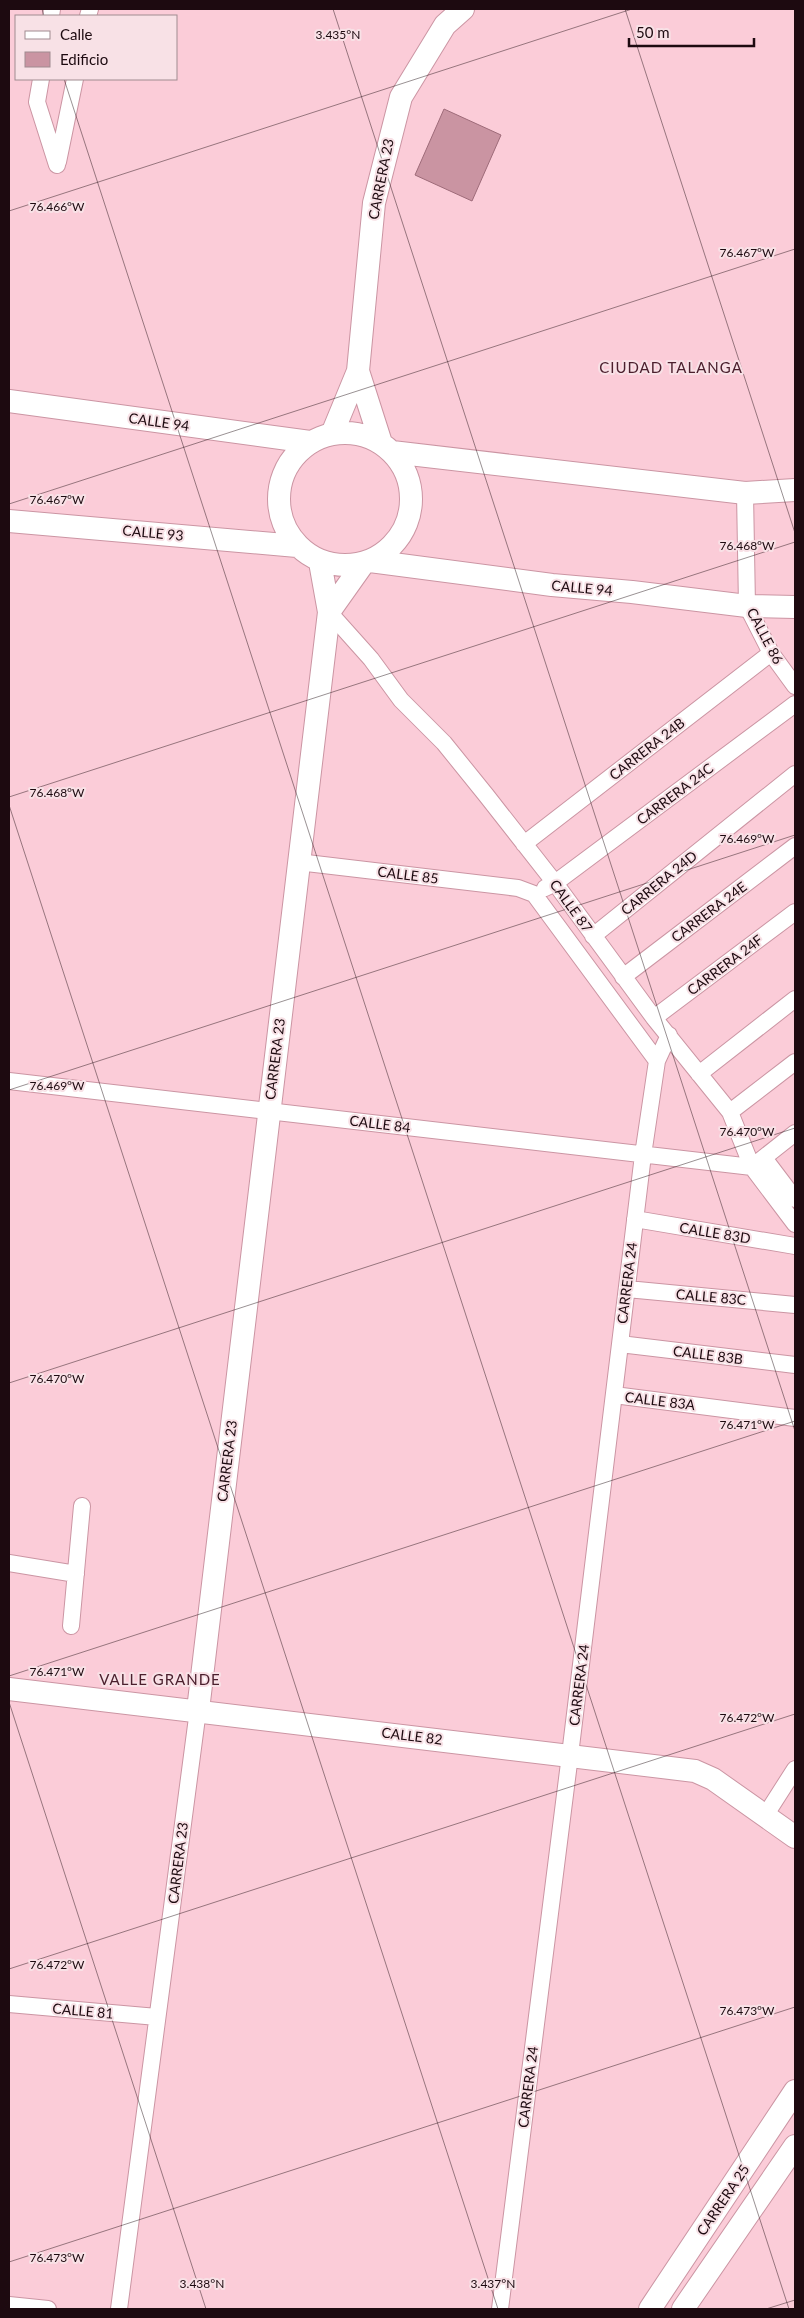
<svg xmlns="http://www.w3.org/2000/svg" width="804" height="2318" viewBox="0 0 804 2318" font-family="Lato,sans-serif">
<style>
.building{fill:#ca94a2;stroke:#9e6b79}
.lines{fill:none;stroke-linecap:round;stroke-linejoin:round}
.street-casing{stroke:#cb95a3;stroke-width:18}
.secondary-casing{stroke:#cb95a3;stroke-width:24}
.street{stroke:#fff;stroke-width:16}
.secondary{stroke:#fff;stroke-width:22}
.ticks{fill:none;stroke:#1d0a10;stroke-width:1;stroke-opacity:0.45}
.labels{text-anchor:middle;stroke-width:4;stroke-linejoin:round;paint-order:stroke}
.street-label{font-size:14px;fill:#1d0a10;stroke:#f8e1e6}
.neighbourhood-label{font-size:15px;letter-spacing:1px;fill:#4b202e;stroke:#f8e1e6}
.ticks-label{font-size:12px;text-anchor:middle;fill:#1d0a10;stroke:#f8e1e6;stroke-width:4;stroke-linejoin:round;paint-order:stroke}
</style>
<rect width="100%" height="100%" fill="#fbccd8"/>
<!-- building -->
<path class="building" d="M444 109 501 135 472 201 415 175Z"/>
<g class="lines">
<defs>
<path id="street" d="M51 16 52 9
M88 16 90 9
M41 79 37 102 57 165
M58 162 75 79
M745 493 747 606 771 653 795 686
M329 612 371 659 401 700 444 743 486 795 555 883 654 1018 730 1112 752 1167 795 1224
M524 844 771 653
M298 862 518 888 534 894 657 1061
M545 888 555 883 795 704
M593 936 795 774
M623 977 795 846
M654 1018 795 912
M699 1074 795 999
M9 1081 752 1167 795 1133
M730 1112 795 1062
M764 1158 795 1199
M635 1219 795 1246
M627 1289 795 1305
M620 1344 795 1365
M614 1395 795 1418
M9 1563 76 1574
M71 1626 82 1506
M765 1816 795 1769
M9 2004 157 2017
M9 2305 48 2309
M119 2309 198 1710
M500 2309 570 1755 643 1155 657 1061 669 1035"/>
<path id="secondary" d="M358 371 381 443
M9 401 310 442
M279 499a66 66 0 1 1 132 0a66 66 0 1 1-132 0Z
M332 434 358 371 374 203 401 97 445 25 463 9
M392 452 745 493 795 490
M9 521 297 546
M370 561 552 585 632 592 747 606 795 607
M329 612 363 564
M9 1689 695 1771 713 1779 795 1837
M198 1710 329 612 320 562
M650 2309 795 2091
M683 2309 795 2146"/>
</defs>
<!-- street casing -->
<use href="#street" class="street-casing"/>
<!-- secondary casing -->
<use href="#secondary" class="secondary-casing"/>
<!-- street -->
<use href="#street" class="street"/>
<!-- secondary -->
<use href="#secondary" class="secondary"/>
</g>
<!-- ticks -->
<path class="ticks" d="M42 9 44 16M333 9 795 1431M625 9 795 533M64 79 789 2309M9 211 632 9M9 504 795 249M9 797 795 542M9 805 498 2309M9 1090 795 835M9 1383 795 1128M9 1676 795 1421M9 1702 206 2309M9 1969 795 1714M9 2262 795 2007M766 2309 795 2300"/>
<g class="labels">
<!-- street labels -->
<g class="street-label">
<text transform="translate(381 179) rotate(-79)" y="5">CARRERA 23</text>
<text transform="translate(159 422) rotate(8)" y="5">CALLE 94</text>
<text transform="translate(153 533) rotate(5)" y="5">CALLE 93</text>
<text transform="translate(582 588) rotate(5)" y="5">CALLE 94</text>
<text transform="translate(765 636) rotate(62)" y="5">CALLE 86</text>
<text transform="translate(647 749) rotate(-38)" y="5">CARRERA 24B</text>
<text transform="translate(675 794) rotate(-37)" y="5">CARRERA 24C</text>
<text transform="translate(408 875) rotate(7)" y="5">CALLE 85</text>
<text transform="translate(659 883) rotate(-39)" y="5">CARRERA 24D</text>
<text transform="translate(571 906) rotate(54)" y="5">CALLE 87</text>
<text transform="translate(709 912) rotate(-37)" y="5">CARRERA 24E</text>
<text transform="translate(725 965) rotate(-37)" y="5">CARRERA 24F</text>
<text transform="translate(275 1059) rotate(-83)" y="5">CARRERA 23</text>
<text transform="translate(380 1124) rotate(7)" y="5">CALLE 84</text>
<text transform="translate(715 1233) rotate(9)" y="5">CALLE 83D</text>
<text transform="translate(627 1283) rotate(-83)" y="5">CARRERA 24</text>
<text transform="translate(711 1297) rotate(5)" y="5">CALLE 83C</text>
<text transform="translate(708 1355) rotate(7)" y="5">CALLE 83B</text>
<text transform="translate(660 1401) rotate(7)" y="5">CALLE 83A</text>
<text transform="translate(227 1461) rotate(-83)" y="5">CARRERA 23</text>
<text transform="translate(579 1685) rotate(-83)" y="5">CARRERA 24</text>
<text transform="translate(412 1736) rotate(7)" y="5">CALLE 82</text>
<text transform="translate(178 1863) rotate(-83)" y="5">CARRERA 23</text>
<text transform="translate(83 2011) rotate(5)" y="5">CALLE 81</text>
<text transform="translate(528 2087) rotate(-83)" y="5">CARRERA 24</text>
<text transform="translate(723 2200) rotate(-56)" y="5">CARRERA 25</text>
</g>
<!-- neighbourhood labels -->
<g class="neighbourhood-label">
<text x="671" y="373">CIUDAD TALANGA</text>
<text x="160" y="1685">VALLE GRANDE</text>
</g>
</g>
<g class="ticks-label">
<text x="338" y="39">3.435°N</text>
<text x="57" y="211">76.466°W</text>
<text x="747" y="257">76.467°W</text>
<text x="57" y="504">76.467°W</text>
<text x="747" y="550">76.468°W</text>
<text x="57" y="797">76.468°W</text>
<text x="747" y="843">76.469°W</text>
<text x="57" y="1090">76.469°W</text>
<text x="747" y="1136">76.470°W</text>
<text x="57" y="1383">76.470°W</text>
<text x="747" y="1429">76.471°W</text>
<text x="57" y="1676">76.471°W</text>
<text x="747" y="1722">76.472°W</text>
<text x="57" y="1969">76.472°W</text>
<text x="747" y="2015">76.473°W</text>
<text x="57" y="2262">76.473°W</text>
<text x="202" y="2288">3.438°N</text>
<text x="493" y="2288">3.437°N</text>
</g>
<!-- border -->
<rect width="804" height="2318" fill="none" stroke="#1d0a10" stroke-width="20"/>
<!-- legend -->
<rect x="15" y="15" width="162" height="65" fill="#f8e1e6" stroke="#a08b90"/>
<rect x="25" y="31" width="25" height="8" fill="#ffffff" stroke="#a08b90"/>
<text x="60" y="40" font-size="15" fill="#1d0a10">Calle</text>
<rect x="25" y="52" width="25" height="15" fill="#ca94a2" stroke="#a08b90"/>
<text x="60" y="65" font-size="15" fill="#1d0a10">Edificio</text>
<!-- scale -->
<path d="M629 38v8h125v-8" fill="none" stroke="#1d0a10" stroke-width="2.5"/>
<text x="636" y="38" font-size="15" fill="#1d0a10" stroke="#f8e1e6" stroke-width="4" paint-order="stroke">50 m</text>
</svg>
